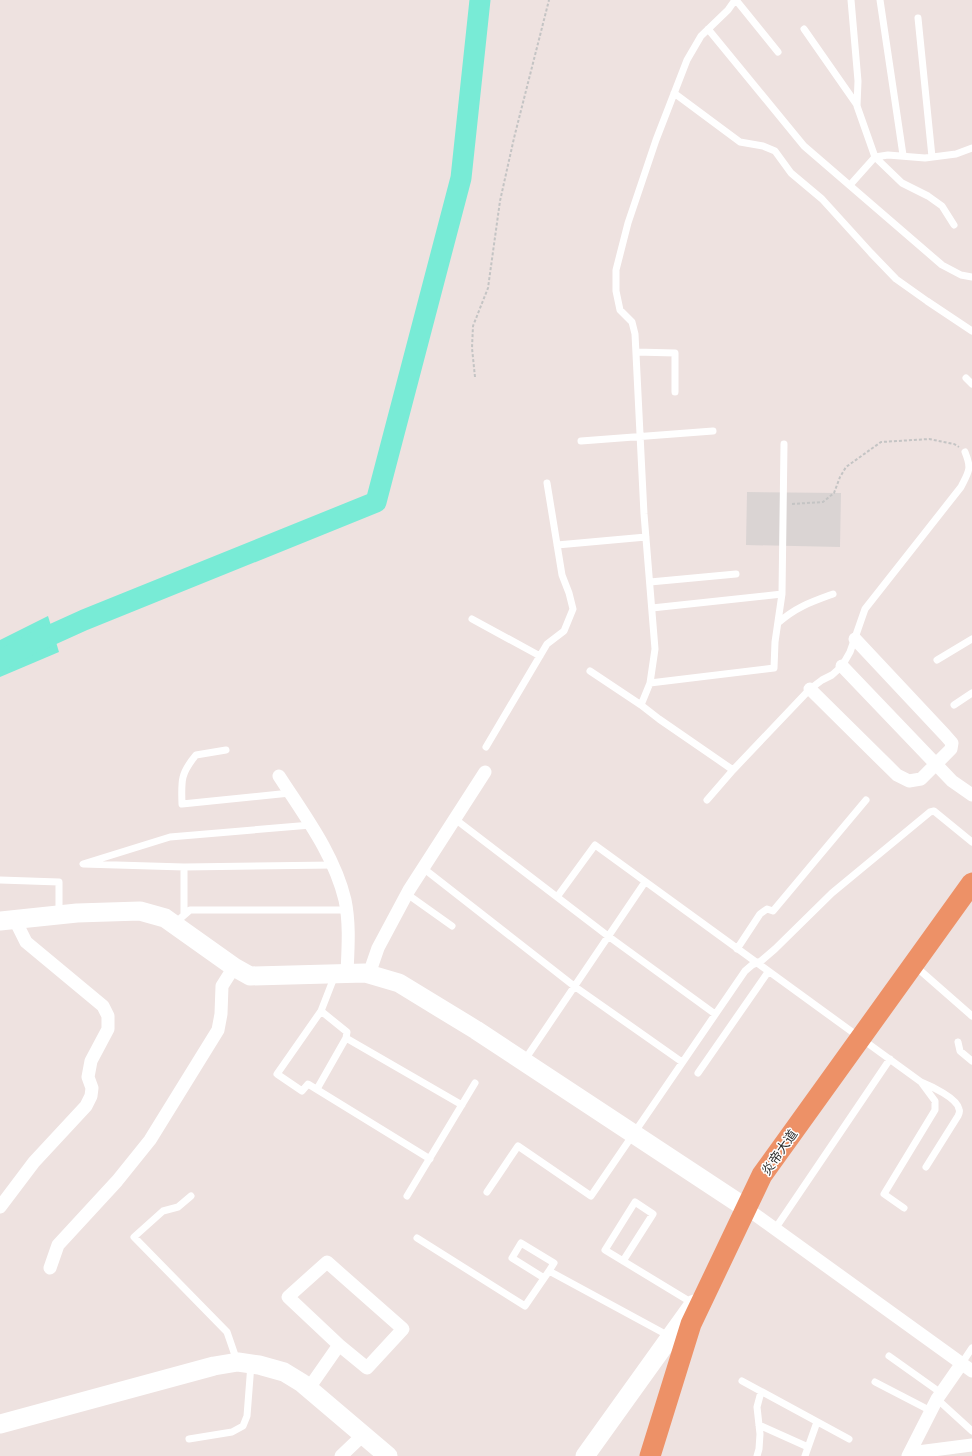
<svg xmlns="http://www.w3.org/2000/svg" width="972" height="1456" viewBox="0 0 972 1456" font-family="'Exo 2','Noto Sans SC',sans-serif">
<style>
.plaza{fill:#dad4d3}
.water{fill:#78ebd6}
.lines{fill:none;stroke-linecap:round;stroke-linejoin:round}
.river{stroke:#78ebd6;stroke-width:21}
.path{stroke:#c4c4c4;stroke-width:2;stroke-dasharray:3 2;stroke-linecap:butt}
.lane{stroke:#fff;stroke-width:7}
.street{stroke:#fff;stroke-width:13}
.secondary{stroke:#fff;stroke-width:19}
.primary{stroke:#ed9167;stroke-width:21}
.labels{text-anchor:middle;stroke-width:3;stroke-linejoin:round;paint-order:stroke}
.street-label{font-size:13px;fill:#2d2d2d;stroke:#fff}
</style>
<rect width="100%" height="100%" fill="#eee2e0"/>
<!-- plaza -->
<path class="plaza" d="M747 492 841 493 840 547 746 545Z"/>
<!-- water -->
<path class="water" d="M48 616 59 652 0 677V640Z"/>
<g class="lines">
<!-- river -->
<path class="river" d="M0 661 31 644 84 620 376 502 461 178 480 0"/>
<!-- path -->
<path class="path" d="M475 377 472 348 473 326 488 288 500 201 514 138 549 0
M792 504 823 502 834 493 840 477 846 467 881 442 929 439 954 444 959 447"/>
<!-- lane -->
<path class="lane" d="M736 0 778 52
M851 0 858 81 857 106 875 157 902 183 928 196 942 206 954 225
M880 0 903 155
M918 18 932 157
M708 29 804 146 942 265 961 275 972 277
M804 29 857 105
M674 93 740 142 763 146 775 151 791 173 822 199 871 253 896 279 927 301 972 331
M850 185 875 157 888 155 925 158 956 154 972 148
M636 352 675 353V392
M966 378 972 384
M581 441 713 431
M557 545 646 537
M650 582 736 574
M652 608 782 594
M472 619 540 656
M778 623C796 607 811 602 833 594
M937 660 972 639
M590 671 641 705 659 719 733 770
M650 683 774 668 775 642 782 594 784 444
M641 705 650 683 655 649 644 514 635 334 632 322 620 310 616 291V270L628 223 656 140 687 60 701 36 728 10 735 0
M954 705 972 693
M486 747 547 644 564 631 573 609 569 593 562 575 547 483
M226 750 196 755C181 773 181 780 182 804L290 793
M707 800 733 770 810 689 822 680 832 675 842 666 850 652 865 609 961 487C969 471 972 469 965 452
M455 819 608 936 715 1014
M311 825 170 837 83 864 184 867 334 865
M423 868 574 986 682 1062
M0 880 59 882V915
M407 894 452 926
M557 897 595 845 921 1082C931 1086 957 1098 959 1109 960 1111 959 1114 958 1116L926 1167
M184 915V867
M175 923 190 910H346
M737 949 760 914 767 909 773 911 866 800
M915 966 972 1016
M335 975 321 1011 277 1074 302 1091 308 1084 430 1159
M346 1038 462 1105
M958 1042 960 1051 972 1061
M524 1061 645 882
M698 1073 768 972
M317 1089 346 1038 347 1032 321 1011
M487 1192 518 1146 591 1196 745 971 752 965 761 961 775 949 832 893 930 812 934 811 972 842
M191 1196 178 1207 163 1211 134 1237 227 1332 237 1361
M407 1196 475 1083
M904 1208 884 1194 935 1110V1101L921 1082
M775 1229 890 1059
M417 1238 525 1306 549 1271 669 1336
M623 1261 653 1214 635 1202 605 1250 694 1304
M544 1278 512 1258 521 1243 554 1263 549 1271
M889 1356 941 1393
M962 1363 972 1348
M742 1381 849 1439
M875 1382 931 1411
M937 1399 972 1431
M759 1425 808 1447
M189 1439 232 1432 243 1426 247 1416 251 1364
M757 1456 759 1449 760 1434 757 1407 761 1392
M805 1456 817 1422"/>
<!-- street -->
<path class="street" d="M842 666 952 781 972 795
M810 689 897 775 909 781 921 779 951 749 952 743 945 735 855 639
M279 776C304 815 334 854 345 900 350 924 348 949 347 973
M369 974 378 948 409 890 485 772
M0 1207 34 1162 86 1106 91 1096 92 1088 88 1077 91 1061 108 1029V1016L103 1006 26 942 15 920
M746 1208 972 1371
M50 1268 58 1245 117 1181 150 1140 218 1030 221 1014 222 986 234 967
M309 1388 339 1345 367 1368 403 1329 327 1262 288 1297 339 1345
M910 1453 972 1445
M341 1456 363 1435
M908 1456 937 1399 962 1363"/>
<!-- secondary -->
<path class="secondary" d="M0 921 77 913 140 911 165 918 234 967 250 976 365 973 399 983 476 1030 746 1208
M0 1424 214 1366 238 1362 259 1365 284 1372 302 1383 388 1456
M585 1456 694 1304"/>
<!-- primary -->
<path class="primary" d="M650 1456 691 1324 762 1175 972 883"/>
</g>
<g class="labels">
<!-- street labels -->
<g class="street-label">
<text transform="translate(779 1152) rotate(-55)" y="5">炎帝大道</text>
</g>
</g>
</svg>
